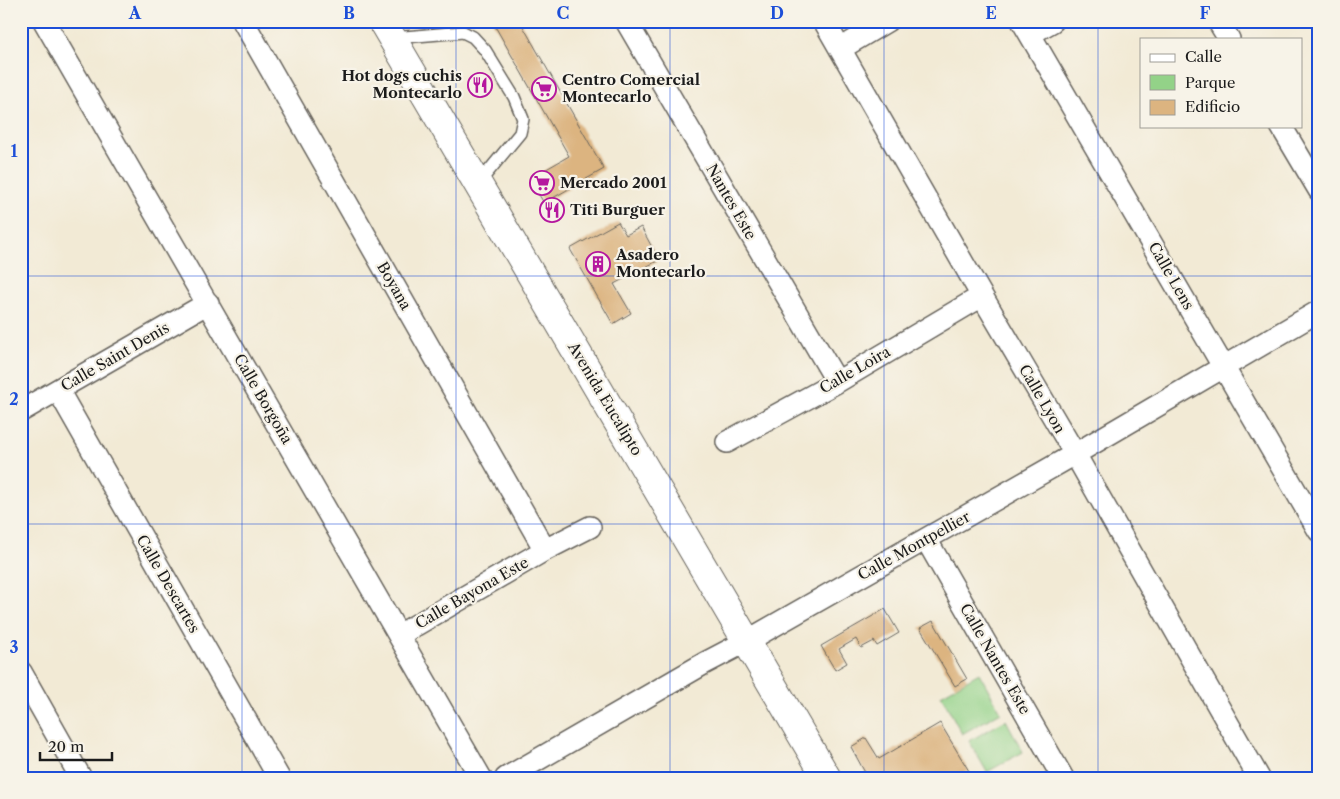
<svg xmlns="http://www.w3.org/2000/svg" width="1340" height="799" viewBox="0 0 1340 799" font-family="'Libre Caslon Text',serif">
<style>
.green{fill:#93d288;stroke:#587752}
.building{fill:#dcb480}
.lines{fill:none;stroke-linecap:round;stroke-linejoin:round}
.lane-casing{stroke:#67645d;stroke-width:14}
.street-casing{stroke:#67645d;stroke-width:24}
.secondary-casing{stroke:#67645d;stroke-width:30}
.lane{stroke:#fff;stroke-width:11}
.street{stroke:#fff;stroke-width:21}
.secondary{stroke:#fff;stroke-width:28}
.grid{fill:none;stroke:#1d4ed8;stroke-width:1;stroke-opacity:0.55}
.labels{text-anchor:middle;stroke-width:4.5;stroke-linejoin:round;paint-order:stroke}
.poi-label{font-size:15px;font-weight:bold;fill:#1c1c1c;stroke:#f7f3e8;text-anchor:start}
.street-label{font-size:15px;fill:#1c1c1c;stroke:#f7f3e8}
.neatline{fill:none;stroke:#1d4ed8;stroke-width:2}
.grid-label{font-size:16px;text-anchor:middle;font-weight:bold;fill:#1d4ed8}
</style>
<rect width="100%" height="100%" fill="#f7f3e8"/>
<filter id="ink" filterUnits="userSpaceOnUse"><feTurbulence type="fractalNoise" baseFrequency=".02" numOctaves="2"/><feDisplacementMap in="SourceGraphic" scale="10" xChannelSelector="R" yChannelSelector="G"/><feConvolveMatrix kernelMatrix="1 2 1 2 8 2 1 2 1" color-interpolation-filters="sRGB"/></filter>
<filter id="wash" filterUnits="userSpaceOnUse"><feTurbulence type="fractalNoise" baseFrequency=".0096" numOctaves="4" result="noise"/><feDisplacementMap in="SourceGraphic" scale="20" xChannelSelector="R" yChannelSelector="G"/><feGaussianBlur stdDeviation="1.12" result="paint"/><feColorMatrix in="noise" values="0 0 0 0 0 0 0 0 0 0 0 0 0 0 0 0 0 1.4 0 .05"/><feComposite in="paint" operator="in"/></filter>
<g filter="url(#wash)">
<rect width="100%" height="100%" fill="#f2ead5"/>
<!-- green -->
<path class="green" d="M979 673 1001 712 962 734 941 695Z
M1006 720 1023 752 987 772 969 741Z"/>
<g id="blocks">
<!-- building -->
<path class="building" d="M492 21H520L604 169 544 203 533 185 543 171 569 156Z
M480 78 485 88 480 91 474 81Z
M552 202 558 214 551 217 545 206Z
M618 222 626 235 641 227 659 260 614 284 631 313 613 324 570 249Z
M885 609 899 633 877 646 874 641 861 648 856 639 839 649 847 663 835 670 821 646Z
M933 621 967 679 955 686 920 628Z
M940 723 969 771 957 778H868L851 747 866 738 879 759Z"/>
</g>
</g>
<g filter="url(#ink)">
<use href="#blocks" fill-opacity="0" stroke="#67645d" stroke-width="1"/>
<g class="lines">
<defs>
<path id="lane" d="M393 38 463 32 473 37 485 50 514 97 523 119 520 133 478 184"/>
<path id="street" d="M44 21 481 778
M243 21 545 550
M626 21 837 382
M824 21 982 296 1075 454 1259 778
M1022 21 1319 531
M1218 21 1229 39
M1030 34 1053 21
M840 49 887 21
M1281 126 1319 190
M58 390 279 778
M21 411 208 303
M727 442 837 382 982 296
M926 539 1063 778
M399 635 545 550 590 527
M21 672 81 778
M506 778 705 663 747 641 1075 454 1319 311"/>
<path id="secondary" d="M382 21 827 778"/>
</defs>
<!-- lane casing -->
<use href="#lane" class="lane-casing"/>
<!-- street casing -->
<use href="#street" class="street-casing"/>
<!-- secondary casing -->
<use href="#secondary" class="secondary-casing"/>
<!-- lane -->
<use href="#lane" class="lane"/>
<!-- street -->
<use href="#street" class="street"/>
<!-- secondary -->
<use href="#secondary" class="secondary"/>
</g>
</g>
<!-- grid -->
<path class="grid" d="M242 21V778M456 21V778M670 21V778M884 21V778M1098 21V778M21 276H1319M21 524H1319"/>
<!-- icons -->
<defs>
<symbol id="restaurant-ring" viewBox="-11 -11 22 22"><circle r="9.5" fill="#f7f3e8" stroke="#b5179e" stroke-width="1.5"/><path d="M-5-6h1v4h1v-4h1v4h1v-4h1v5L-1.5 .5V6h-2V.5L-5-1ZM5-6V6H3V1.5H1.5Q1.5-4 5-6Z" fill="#b5179e"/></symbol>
<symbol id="supermarket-ring" viewBox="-11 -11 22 22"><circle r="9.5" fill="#f7f3e8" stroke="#b5179e" stroke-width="1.5"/><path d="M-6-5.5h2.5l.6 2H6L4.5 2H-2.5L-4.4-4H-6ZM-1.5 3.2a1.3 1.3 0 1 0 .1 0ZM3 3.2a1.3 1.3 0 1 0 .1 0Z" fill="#b5179e"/></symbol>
<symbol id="building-ring" viewBox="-11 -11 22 22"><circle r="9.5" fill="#f7f3e8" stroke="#b5179e" stroke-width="1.5"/><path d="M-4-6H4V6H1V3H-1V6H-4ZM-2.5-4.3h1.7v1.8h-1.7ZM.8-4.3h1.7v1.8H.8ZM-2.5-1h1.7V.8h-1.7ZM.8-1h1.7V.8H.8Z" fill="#b5179e"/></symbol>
</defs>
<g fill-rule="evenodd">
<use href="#restaurant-ring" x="466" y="71" width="28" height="28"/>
<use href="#supermarket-ring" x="530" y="75" width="28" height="28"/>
<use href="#supermarket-ring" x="528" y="169" width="28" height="28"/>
<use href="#restaurant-ring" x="538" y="196" width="28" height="28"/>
<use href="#building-ring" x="584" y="250" width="28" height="28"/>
</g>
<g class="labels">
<!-- poi labels -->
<g class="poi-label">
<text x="462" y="81" text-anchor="end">Hot dogs cuchis<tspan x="462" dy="17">Montecarlo</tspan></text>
<text x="562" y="85">Centro Comercial<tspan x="562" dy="17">Montecarlo</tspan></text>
<text x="560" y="188">Mercado 2001</text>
<text x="570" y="215">Titi Burguer</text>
<text x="616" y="260">Asadero<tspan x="616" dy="17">Montecarlo</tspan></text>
</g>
<!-- street labels -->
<g class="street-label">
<text transform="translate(731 202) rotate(60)" y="5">Nantes Este</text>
<text transform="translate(1171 276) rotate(60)" y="5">Calle Lens</text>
<text transform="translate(394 286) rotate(60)" y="5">Boyana</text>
<text transform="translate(115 357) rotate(-30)" y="5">Calle Saint Denis</text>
<text transform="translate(855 370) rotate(-30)" y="5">Calle Loira</text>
<text transform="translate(263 399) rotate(60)" y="5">Calle Borgoña</text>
<text transform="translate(605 399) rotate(59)" y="5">Avenida Eucalipto</text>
<text transform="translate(1042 399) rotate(60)" y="5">Calle Lyon</text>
<text transform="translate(914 546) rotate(-29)" y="5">Calle Montpellier</text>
<text transform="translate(168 584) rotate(60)" y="5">Calle Descartes</text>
<text transform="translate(472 593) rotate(-30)" y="5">Calle Bayona Este</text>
<text transform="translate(995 659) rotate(60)" y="5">Calle Nantes Este</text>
</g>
</g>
<!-- margin -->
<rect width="1340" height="799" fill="none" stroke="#f7f3e8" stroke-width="55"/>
<!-- legend -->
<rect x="1140" y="38" width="162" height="90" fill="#f7f3e8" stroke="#9f9d96"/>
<rect x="1150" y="54" width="25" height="8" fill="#ffffff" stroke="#9f9d96"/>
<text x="1185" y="62" font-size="15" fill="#1c1c1c">Calle</text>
<rect x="1150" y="75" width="25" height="15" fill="#93d288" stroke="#9f9d96"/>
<text x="1185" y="88" font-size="15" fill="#1c1c1c">Parque</text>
<rect x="1150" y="100" width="25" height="15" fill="#dcb480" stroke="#9f9d96"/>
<text x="1185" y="112" font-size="15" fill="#1c1c1c">Edificio</text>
<!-- scale -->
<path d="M40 752v8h72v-8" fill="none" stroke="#1c1c1c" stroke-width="2.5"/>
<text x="48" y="752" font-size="15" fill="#1c1c1c" stroke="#f7f3e8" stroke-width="4" paint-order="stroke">20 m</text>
<rect x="28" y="28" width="1284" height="744" class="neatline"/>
<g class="grid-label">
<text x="135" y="19">A</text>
<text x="349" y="19">B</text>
<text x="563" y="19">C</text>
<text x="777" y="19">D</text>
<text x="991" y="19">E</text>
<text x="1205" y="19">F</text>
<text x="14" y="157">1</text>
<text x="14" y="405">2</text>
<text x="14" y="653">3</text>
</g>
</svg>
